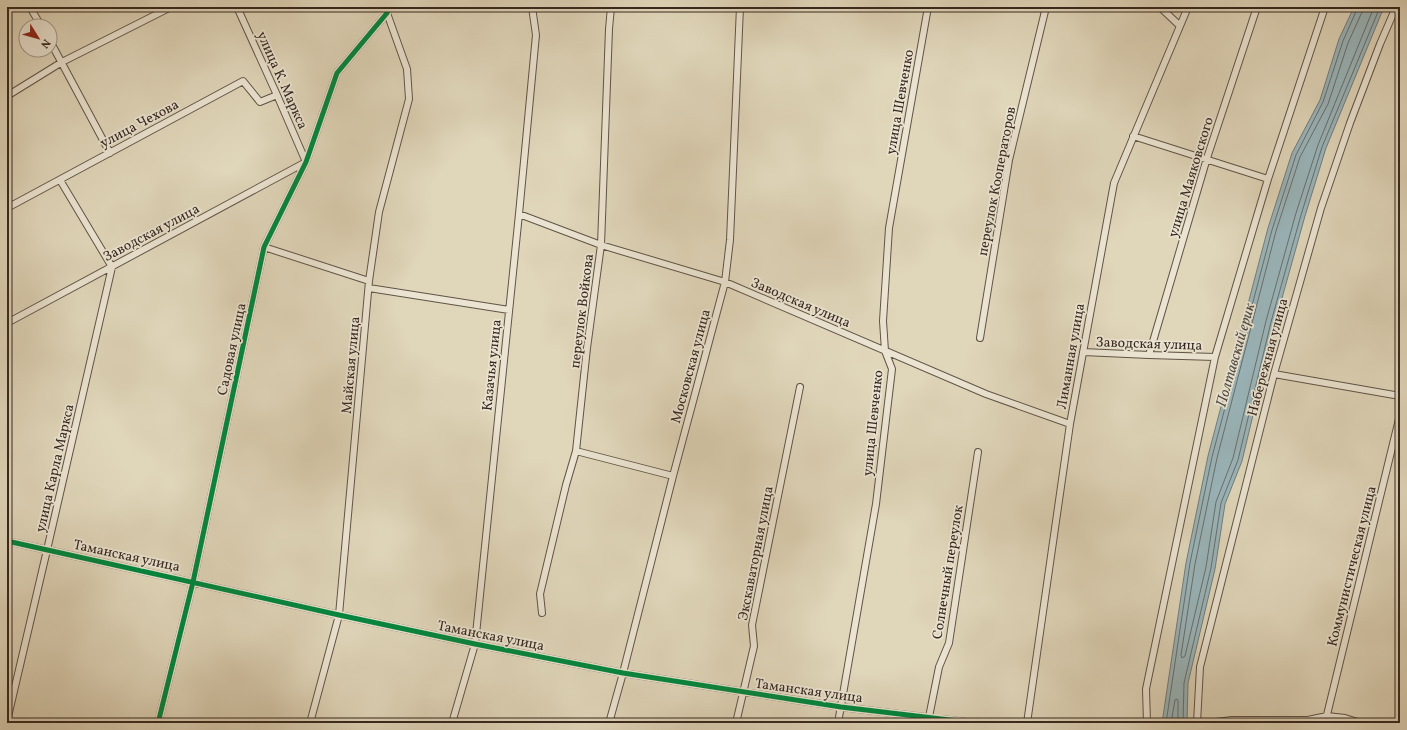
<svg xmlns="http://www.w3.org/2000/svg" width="1407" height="730" viewBox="0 0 1407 730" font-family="Vollkorn,serif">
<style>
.water{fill:#9ab6bc;stroke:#727d7e}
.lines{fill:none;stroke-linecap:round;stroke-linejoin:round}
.shore{stroke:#686f6e;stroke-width:1}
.minor-casing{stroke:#605446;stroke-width:8}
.minor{stroke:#ebe4d2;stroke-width:6}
.cycleway-casing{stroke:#ebe4d2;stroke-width:8}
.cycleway{stroke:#00873e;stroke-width:5}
.labels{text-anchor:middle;stroke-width:3.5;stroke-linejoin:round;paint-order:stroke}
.street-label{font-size:14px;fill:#362820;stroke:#ebe4d2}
.water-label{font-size:15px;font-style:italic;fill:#4f4c47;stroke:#ebe4d2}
</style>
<rect width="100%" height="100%" fill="#e0d6ba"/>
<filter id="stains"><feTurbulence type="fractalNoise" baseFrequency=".005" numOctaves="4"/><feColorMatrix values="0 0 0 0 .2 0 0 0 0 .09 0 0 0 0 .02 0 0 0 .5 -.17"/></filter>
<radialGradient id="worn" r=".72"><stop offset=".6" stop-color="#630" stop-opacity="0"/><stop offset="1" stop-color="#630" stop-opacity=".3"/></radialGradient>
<!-- water -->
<path class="water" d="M1354 7H1384L1326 148 1305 216 1275 323 1242 461 1225 504 1215 569 1188 683 1187 723H1162L1186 563 1208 456 1268 228 1292 153 1320 100 1339 39Z"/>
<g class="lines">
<!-- shore -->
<path class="shore" d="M1363 7 1362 12 1348 43 1328 104 1300 157 1276 231 1217 458 1195 564 1181 655 1182 658 1185 656 1206 567 1216 502 1233 458 1266 321 1296 213 1318 145 1374 7
M1166 723 1190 563 1212 457 1272 230 1296 155 1323 102 1343 41 1358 7
M1171 723 1175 700 1177 699 1178 701V723
M1183 723 1184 683 1211 568 1221 503 1238 460 1271 322 1301 215 1322 147 1380 7"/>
<defs>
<path id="minor" d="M30 7 41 26
M1160 7 1179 25
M50 41 110 153
M7 96 62 62 171 7
M1133 136 1268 179
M7 208 243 81 260 102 277 95
M519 214 601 245 725 282 986 394 1070 424
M264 247 369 281
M369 288 509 310
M7 323 306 162 277 95 237 7
M980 338 1009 160 1046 7
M1083 352 1149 355 1215 357
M1149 355 1207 158 1257 7
M1274 374 1400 396
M576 451 673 476
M7 541 339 615 475 644 623 673 841 707 975 723
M542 613 540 594 566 485 576 451 587 348 601 245 609 29 611 7
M929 717 939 667 949 643 978 452
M7 721 47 550 112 267 60 180
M158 723 193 582 264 247 306 162 337 73 387 13 390 7
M310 723 339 615 369 281 379 212 409 99 407 69 387 13
M452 723 475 644 519 214 536 35 532 7
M609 723 623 673 673 476 725 282 730 240 740 7
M736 723 754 646 752 625 800 387
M838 723 876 504 892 369 885 351 883 321 889 228 928 7
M1027 723 1070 424 1114 183 1188 7
M1147 723 1146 689 1215 357 1268 179 1325 7
M1197 723 1200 667 1274 374 1321 208 1350 123 1380 44 1396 7
M1208 723 1232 720H1308L1327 716 1345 718 1361 723
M1325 723 1400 415"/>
</defs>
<!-- minor casing -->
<use href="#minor" class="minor-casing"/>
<!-- minor -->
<use href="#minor" class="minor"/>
<defs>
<path id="cycleway" d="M7 541 339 615 475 644 623 673 841 707 975 723
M158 723 193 582 264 247 306 162 337 73 387 13 390 7"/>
</defs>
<!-- cycleway casing -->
<use href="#cycleway" class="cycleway-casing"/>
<!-- cycleway -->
<use href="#cycleway" class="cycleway"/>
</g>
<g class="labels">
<!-- street labels -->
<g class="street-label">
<text transform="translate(283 80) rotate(66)" y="5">улица К. Маркса</text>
<text transform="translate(899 102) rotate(-80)" y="5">улица Шевченко</text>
<text transform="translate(139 123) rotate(-28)" y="5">улица Чехова</text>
<text transform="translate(1190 177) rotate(-73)" y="5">улица Маяковского</text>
<text transform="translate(996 181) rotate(-79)" y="5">переулок Кооператоров</text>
<text transform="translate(151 232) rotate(-28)" y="5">Заводская улица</text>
<text transform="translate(801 302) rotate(23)" y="5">Заводская улица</text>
<text transform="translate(581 311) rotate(-83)" y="5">переулок Войкова</text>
<text transform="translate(1149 343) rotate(2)" y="5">Заводская улица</text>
<text transform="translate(231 349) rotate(-78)" y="5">Садовая улица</text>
<text transform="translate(1070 356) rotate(-80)" y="5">Лиманная улица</text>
<text transform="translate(1267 357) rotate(-75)" y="5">Набережная улица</text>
<text transform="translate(350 365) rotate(-85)" y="5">Майская улица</text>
<text transform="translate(491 365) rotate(-84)" y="5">Казачья улица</text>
<text transform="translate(690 366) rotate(-75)" y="5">Московская улица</text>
<text transform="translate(872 423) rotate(-84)" y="5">улица Шевченко</text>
<text transform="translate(54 468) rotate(-77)" y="5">улица Карла Маркса</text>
<text transform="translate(755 553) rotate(-79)" y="5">Экскаваторная улица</text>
<text transform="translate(127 555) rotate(12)" y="5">Таманская улица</text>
<text transform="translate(1351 566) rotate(-76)" y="5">Коммунистическая улица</text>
<text transform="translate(947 572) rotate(-81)" y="5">Солнечный переулок</text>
<text transform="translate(491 635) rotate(11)" y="5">Таманская улица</text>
<text transform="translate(809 690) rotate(8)" y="5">Таманская улица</text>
</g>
<!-- water labels -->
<g class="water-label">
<text transform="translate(1235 355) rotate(-74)" y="5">Полтавский ерик</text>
</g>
</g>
<!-- margin -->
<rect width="1407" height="730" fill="none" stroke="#e0d6ba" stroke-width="24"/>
<rect x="8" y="8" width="1391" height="714" fill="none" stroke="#362820" stroke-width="2"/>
<rect x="12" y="12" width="1383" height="706" fill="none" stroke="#362820"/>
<!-- north arrow -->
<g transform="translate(38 38) rotate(127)"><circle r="19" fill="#ebe4d2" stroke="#a3998b"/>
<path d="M0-3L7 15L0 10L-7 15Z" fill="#8f2418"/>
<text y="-6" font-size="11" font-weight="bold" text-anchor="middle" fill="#362820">N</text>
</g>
<rect width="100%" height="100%" filter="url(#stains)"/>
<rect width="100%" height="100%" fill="url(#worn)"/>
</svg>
